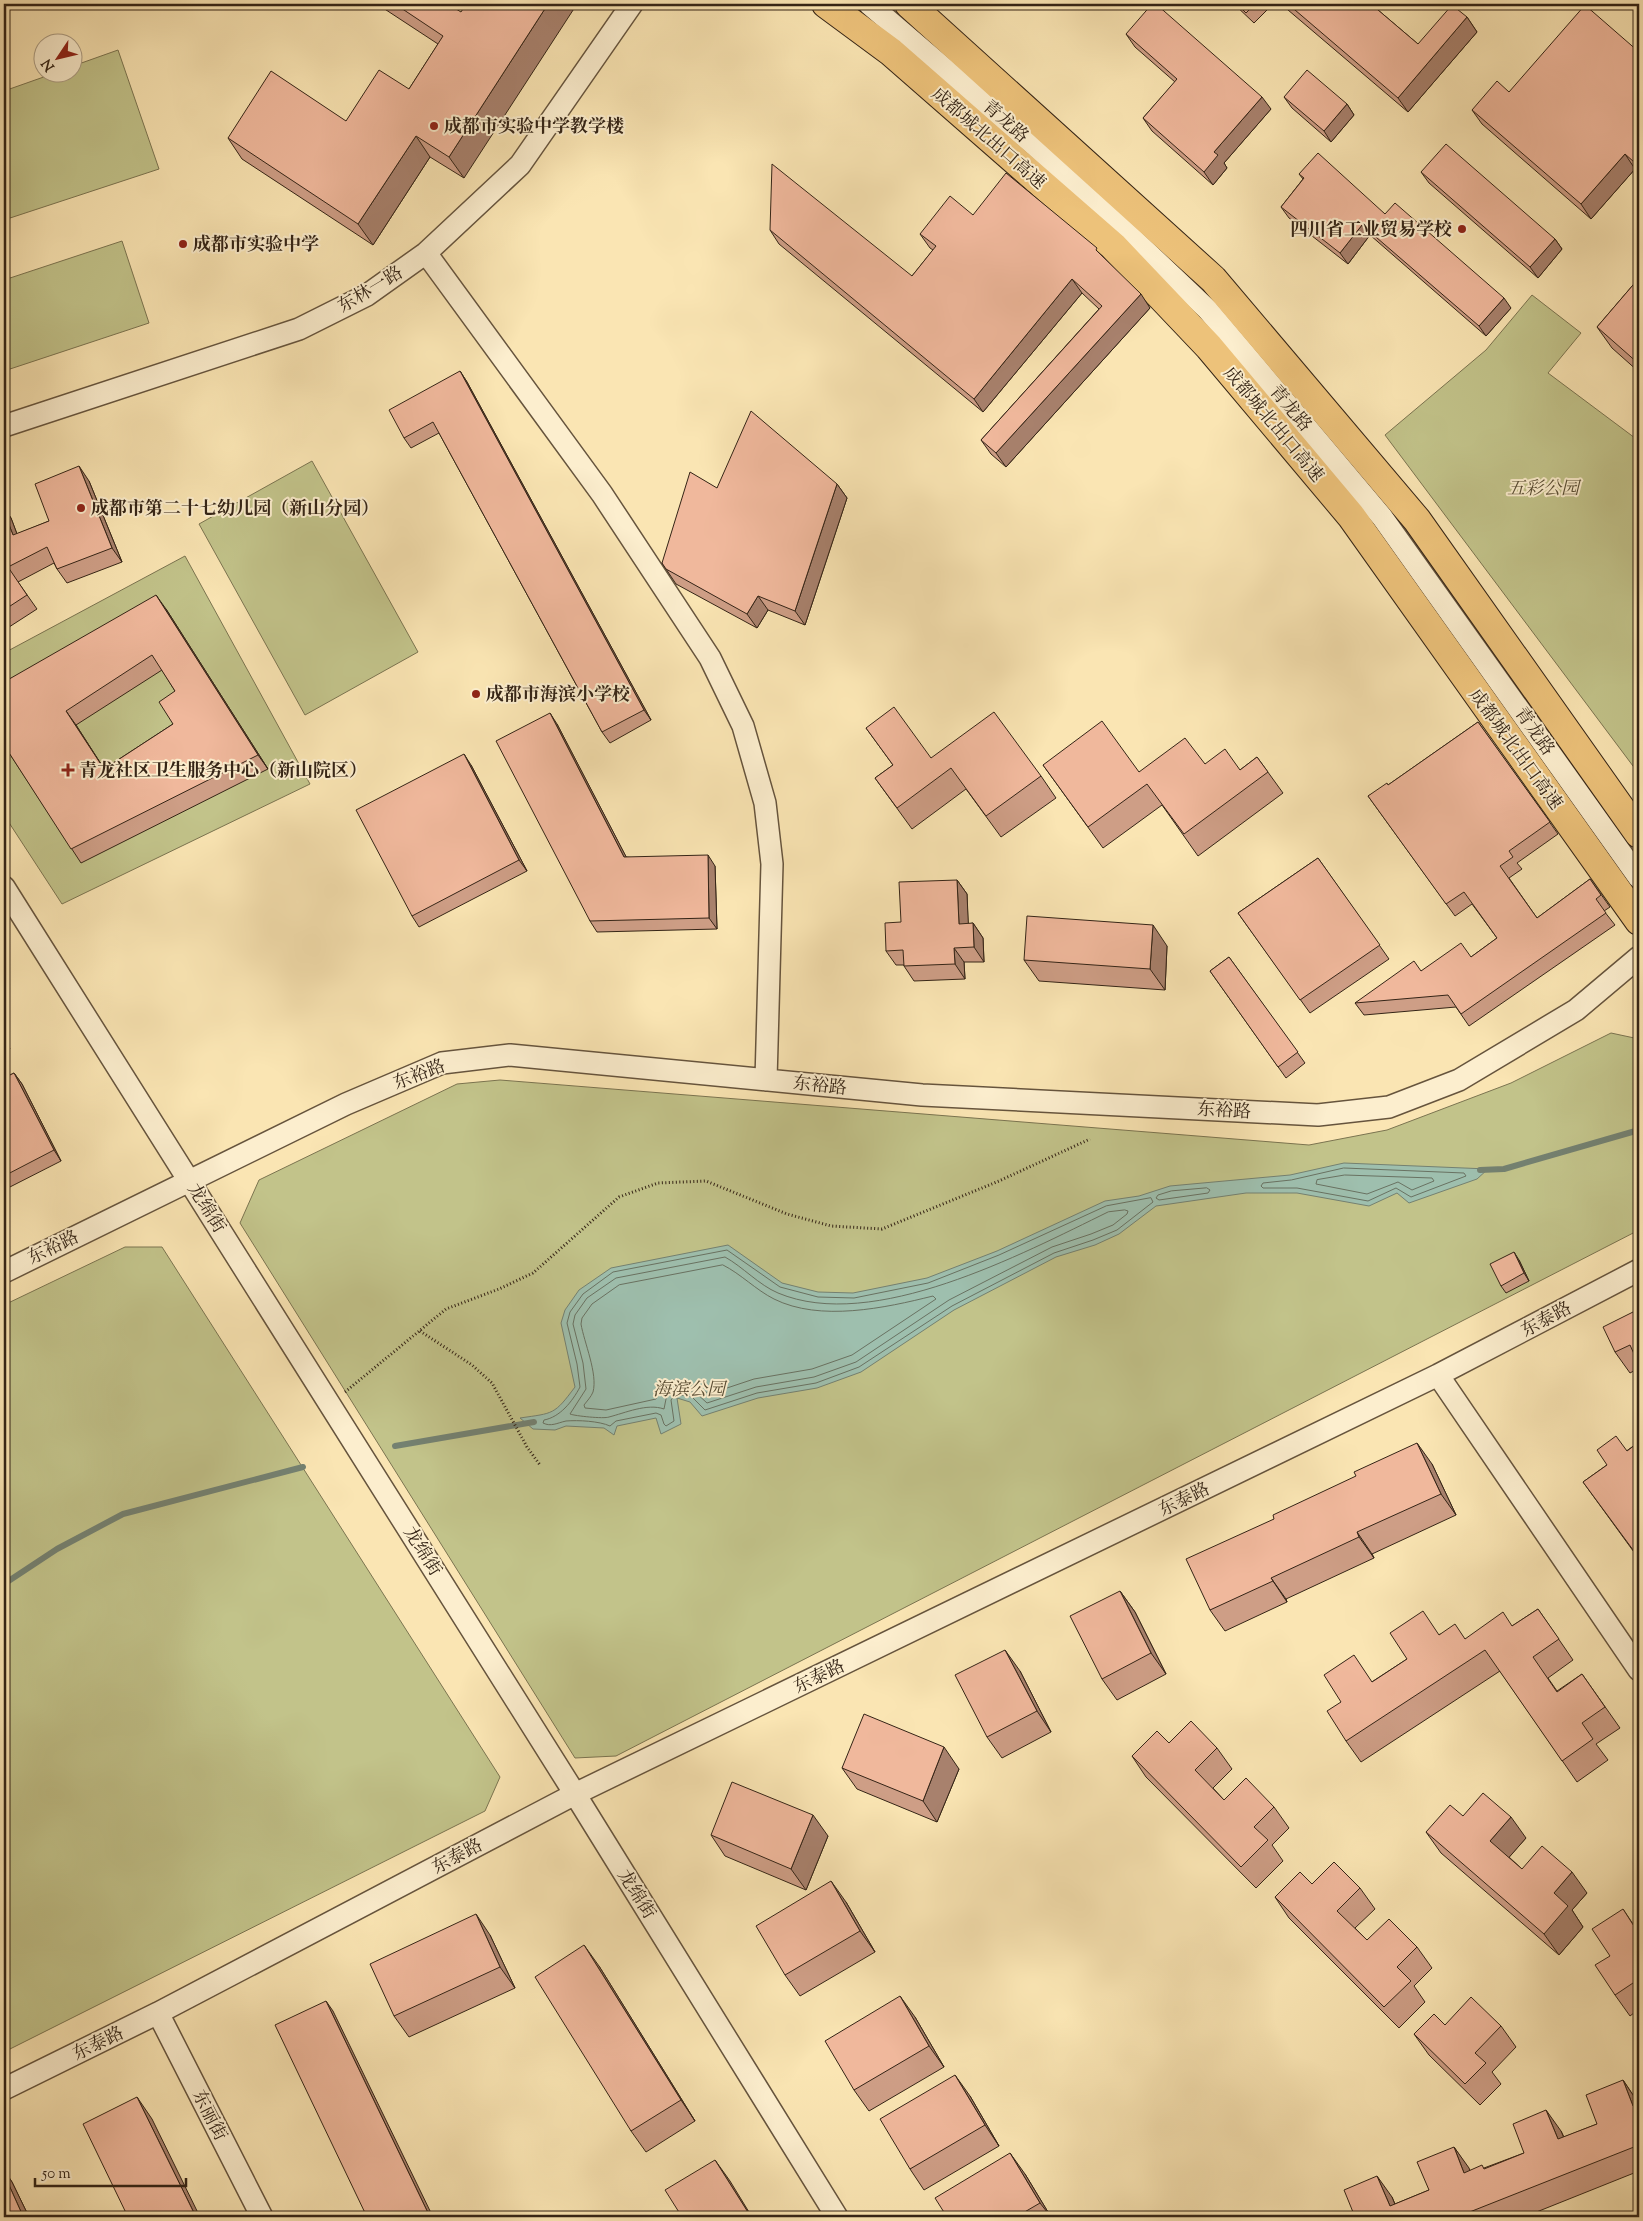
<svg xmlns="http://www.w3.org/2000/svg" width="1643" height="2221" viewBox="0 0 1643 2221" font-family="'Sorts Mill Goudy','Noto Serif SC',serif">
<style>
.green{fill:#c2c38a;stroke:#7b7450}
.water{fill:#9ebfae;stroke:#748171}
.lines{fill:none;stroke-linecap:round;stroke-linejoin:round}
.shore{stroke:#697262;stroke-width:1}
.stream{stroke:#748171;stroke-width:6}
.minor-casing{stroke:#66543d;stroke-width:24}
.highway-casing{stroke:#342416;stroke-width:30}
.path{stroke:#342416;stroke-width:3;stroke-dasharray:1 2.5;stroke-linecap:butt}
.minor{stroke:#fceece;stroke-width:21}
.highway{stroke:#edc27a;stroke-width:28}
.wall{fill:#ce9e86;stroke:#342416;fill-rule:evenodd}
.shaded-wall{fill:#a8816d;stroke:#342416}
.building{fill:#f0b89c;stroke:#342416;fill-rule:evenodd}
.poi-dot{fill:#8f2418;stroke:#fceece;stroke-width:2}
.labels{text-anchor:middle;stroke-width:4;stroke-linejoin:round;paint-order:stroke}
.street-label{font-size:18px;fill:#342416;stroke:#fceece}
.poi-label{font-size:18px;font-weight:bold;fill:#342416;stroke:#fceece;text-anchor:start}
.park-label{font-size:18px;font-style:italic;fill:#584c33;stroke:#fceece}
</style>
<rect width="100%" height="100%" fill="#fae5b3"/>
<filter id="stains"><feTurbulence type="fractalNoise" baseFrequency=".004" numOctaves="4"/><feColorMatrix values="0 0 0 0 .2 0 0 0 0 .09 0 0 0 0 .02 0 0 0 .5 -.17"/></filter>
<radialGradient id="worn" r=".72"><stop offset=".6" stop-color="#630" stop-opacity="0"/><stop offset="1" stop-color="#630" stop-opacity=".3"/></radialGradient>
<!-- green -->
<path class="green" d="M118 50 159 169 4 220V91L55 73 72 72 73 66Z
M122 241 149 323 4 371V280Z
M1532 295 1581 333 1548 373 1639 441V774L1385 435 1486 350Z
M312 461 418 652 305 715 199 524Z
M185 556 310 784 62 904 4 815V653Z
M1611 1033 1639 1039V1230L616 1756 575 1758 240 1223 259 1180 457 1084 500 1080 1309 1145 1387 1130 1511 1083Z
M125 1247H162L500 1777 485 1811 4 2052V1305Z"/>
<!-- water -->
<path class="water" d="M1344 1163 1488 1169 1477 1179 1409 1203 1397 1193 1369 1206 1297 1193H1246L1156 1206 1119 1234 1095 1245 1056 1257 954 1310 861 1372 817 1388 758 1398 702 1416 690 1402 677 1398 681 1424 661 1434 656 1418 617 1426 614 1435 604 1428 566 1426 555 1430 533 1429 520 1418C554 1413 554 1415 575 1387L561 1323 565 1310 579 1290 611 1268 728 1245 782 1283 818 1292 853 1293 927 1278 997 1251 1105 1201 1139 1196 1170 1186 1290 1175Z"/>
<g class="lines">
<!-- shore -->
<path class="shore" d="M1344 1168 1464 1173 1466 1176 1411 1197 1396 1188 1368 1201 1297 1188H1263L1261 1186 1263 1183 1291 1180Z
M1345 1175 1432 1178 1434 1181 1412 1190 1398 1182 1367 1194 1316 1184 1317 1180Z
M1207 1188 1210 1190 1208 1193 1159 1200 1156 1198 1158 1195 1171 1191Z
M1151 1198 1153 1202 1117 1230 1093 1240 1054 1253 952 1306 859 1367 816 1383 757 1393 705 1410 692 1397 676 1394 671 1400 674 1421 666 1426 664 1424 661 1415 656 1413 616 1421 610 1426C599 1421 578 1420 566 1421 557 1423 551 1427 543 1423L544 1420C560 1417 572 1402 580 1387L577 1364 567 1323 570 1312 583 1294 613 1272 727 1250 780 1287 818 1297 854 1298 928 1283 999 1255 1106 1206Z
M1125 1210 1128 1211 1127 1214 1113 1225 1091 1234 1052 1247 949 1300 856 1362 814 1377 756 1387 707 1403 695 1392 677 1387 667 1394 664 1409C647 1403 625 1413 609 1417 604 1419 575 1416 570 1414L586 1389 583 1363 573 1324 575 1315 587 1298 616 1278 725 1257C743 1267 759 1285 778 1293 873 1333 1022 1254 1108 1212Z
M723 1265C741 1274 756 1290 774 1299 820 1322 885 1308 933 1296L936 1299 852 1355 812 1369 754 1379 709 1394C697 1386 675 1370 662 1388 659 1391 658 1396 656 1399L606 1410 585 1408 584 1405C587 1401 591 1397 593 1392 598 1374 584 1342 581 1324L582 1318 592 1304 619 1285Z"/>
<!-- stream -->
<path class="stream" d="M1480 1170 1504 1169 1639 1130
M395 1446 534 1422
M4 1584 57 1549 123 1514 303 1467"/>
<defs>
<path id="minor" d="M869 4 1034 145 1208 310 1382 517 1639 878
M426 253 602 494 710 658 743 726 765 803 772 864 766 1080
M4 426 299 329 367 295 426 253 520 165 632 4
M4 887 575 1794 837 2217
M4 1272 346 1104 442 1063 510 1055 922 1095 1318 1115 1389 1107 1459 1080 1576 1010 1639 957
M1438 1375 1639 1670
M158 2013 262 2217
M4 2089 158 2013 575 1794 1438 1375 1639 1270"/>
<path id="highway" d="M826 4 891 52 1113 246 1209 347 1351 516 1639 921
M909 4 1213 279 1417 520 1639 834"/>
</defs>
<!-- minor casing -->
<use href="#minor" class="minor-casing"/>
<!-- highway casing -->
<use href="#highway" class="highway-casing"/>
<!-- path -->
<path class="path" d="M420 1331 472 1365 492 1383 527 1447 540 1465
M345 1392 446 1309 499 1289 533 1273 619 1197 658 1183 706 1181 787 1214 831 1226 882 1229 999 1181 1090 1139"/>
<!-- minor -->
<use href="#minor" class="minor"/>
<!-- highway -->
<use href="#highway" class="highway"/>
</g>
<!-- wall -->
<path class="wall" d="M377 4H448L464 178 430 157 373 245 242 159 228 138 346 121 409 89 438 44Z
M1234 4H1268L1270 7 1254 23Z
M1281 4H1371L1418 44 1467 17 1477 32 1408 112Z
M1126 34 1271 109 1224 163 1227 168 1213 185 1152 131 1143 118 1175 82 1135 47Z
M1639 52V173L1635 169 1591 219 1482 124 1472 110 1509 92Z
M1284 97 1347 104 1354 115 1331 142 1292 108Z
M1421 172 1555 239 1562 249 1538 278 1429 183Z
M1299 174 1385 214 1511 308 1486 336 1370 235 1348 264 1289 218 1281 207 1303 179Z
M973 215 1103 257 1150 308 1006 467 991 454 981 440 1099 309 1082 293 983 412 779 244 770 230 912 276 933 250 930 248 920 234Z
M1639 278V372L1612 348 1597 327Z
M460 371 467 382 651 720 610 743 602 732 439 433 411 448 404 438Z
M89 481 122 562 67 583 57 569 54 563 18 582 37 609 6 629 4 626V508L11 518 17 534 49 521Z
M837 484 847 498 805 625 768 610 757 628 676 584 662 563 717 488Z
M166 609 268 769 81 863 4 745ZM162 670 175 691 173 724 104 769 76 725Z
M1478 722 1558 834 1517 863 1522 869 1509 878 1537 918 1590 879 1610 907 1604 911 1615 925 1469 1026 1456 1007 1364 1015 1355 1003 1421 971 1471 957 1497 938 1472 904 1455 916 1368 796 1388 785Z
M557 724 626 857 715 866 717 929 597 932 590 921Z
M866 728 931 758 1041 776 1056 798 1001 837 966 789 912 829 875 778 893 765Z
M1257 757 1283 793 1198 856 1162 805 1103 848 1043 765 1139 772 1205 764 1240 770Z
M471 765 527 871 419 927 412 916Z
M1318 858 1389 959 1310 1013 1238 913Z
M957 880 967 894 968 924 973 923 983 938 984 962H964L965 979 914 981 904 966V965H896L886 951 901 922Z
M1167 946 1165 990 1039 981 1024 960Z
M1229 957 1305 1063 1286 1078 1210 971Z
M4 1038 10 1049 4 1052Z
M14 1073 22 1084 61 1161 4 1190V1078Z
M1519 1260 1529 1281 1506 1293 1501 1286Z
M1639 1309V1368L1630 1373 1615 1352Z
M1639 1442V1559L1583 1482Z
M1432 1464 1456 1515 1372 1554 1374 1558 1286 1599 1287 1602 1225 1631 1210 1610 1274 1519Z
M1120 1591 1135 1612 1166 1674 1117 1700 1102 1679Z
M1538 1609 1573 1660 1548 1678 1557 1691 1582 1674 1620 1728 1596 1744 1608 1760 1577 1782 1500 1671 1361 1762 1346 1741 1341 1702 1407 1659 1440 1634 1465 1639 1512 1626Z
M1020 1671 1051 1732 1002 1758 987 1737Z
M1169 1743 1217 1748 1232 1769 1213 1788 1224 1800 1274 1807 1289 1828 1272 1845 1283 1861 1256 1888 1146 1777 1132 1756Z
M842 1768 959 1769 937 1822 857 1789Z
M1463 1816 1526 1838 1509 1857 1522 1869 1587 1893 1572 1910 1583 1927 1559 1955 1441 1853 1426 1832Z
M711 1835 828 1836 806 1890 725 1856Z
M1360 1888 1375 1909 1355 1928 1367 1940 1417 1947 1432 1968 1414 1986 1425 2002 1399 2028 1289 1918 1275 1897Z
M846 1902 875 1952 800 1996 785 1975Z
M1623 1909 1639 1933V2009L1630 2016 1615 1995 1610 1956Z
M490 1935 515 1988 409 2037 394 2016Z
M599 1966 695 2121 646 2152 631 2131Z
M915 2017 944 2067 869 2111 854 2090Z
M1445 2025 1501 2026 1516 2047 1492 2072 1501 2084 1480 2105 1429 2055 1414 2034Z
M1623 2080 1637 2101 1638 2104H1639V2171L1524 2217H1355L1392 2197 1395 2204 1429 2190 1454 2147 1470 2171 1484 2168 1524 2153 1561 2131 1564 2137 1597 2124Z
M970 2096 999 2146 924 2190 910 2169Z
M4 2170 12 2182 29 2217H4Z
M1025 2174 1051 2217H947Z"/>
<!-- shaded-wall -->
<path class="shaded-wall" d="M548 4H577L464 178 449 157Z
M1467 17 1477 32 1408 112 1398 98Z
M1262 97 1271 109 1224 163 1227 168 1213 185 1204 172 1214 152Z
M1347 104 1354 115 1331 142 1324 131Z
M416 136 430 157 373 245 358 224Z
M1625 154 1635 169 1591 219 1581 204Z
M1639 156V170L1634 162Z
M1362 225 1370 235 1348 264 1340 253Z
M1555 239 1562 249 1538 278 1530 267Z
M1072 279 1082 293 983 412 974 399Z
M1141 294 1150 308 1006 467 996 453Z
M1504 298 1511 308 1486 336 1479 326Z
M460 371 467 382 651 720 644 710Z
M79 466 89 481 122 562 112 548Z
M837 484 847 498 805 625 795 611Z
M4 508 11 518 23 550 13 535 4 512Z
M156 595 166 609 268 769 258 755Z
M758 596 768 610 757 628 747 614Z
M66 711 76 725 114 784 104 769Z
M550 713 557 724 632 868 624 857Z
M464 754 471 765 527 871 519 860Z
M708 855 715 866 717 929 709 918Z
M957 880 967 894 969 938 959 924Z
M973 923 983 938 984 962 974 947Z
M1153 925 1167 946 1165 990 1150 969Z
M954 948 964 962 965 979 955 964Z
M14 1073 22 1084 61 1161 54 1150Z
M1514 1252 1519 1260 1529 1281 1524 1273Z
M1417 1443 1432 1464 1456 1515 1441 1494Z
M1357 1532 1372 1554 1374 1558 1359 1537Z
M1271 1578 1286 1599 1287 1602Z
M1120 1591 1135 1612 1166 1674 1151 1653Z
M1005 1650 1020 1671 1051 1732 1037 1711Z
M944 1747 959 1769 937 1822 923 1801Z
M813 1815 828 1836 806 1890 791 1869Z
M1511 1817 1526 1838 1505 1862 1490 1841Z
M1572 1872 1587 1893 1572 1910 1583 1927 1559 1955 1544 1934 1554 1893Z
M831 1881 846 1902 875 1952 860 1931Z
M476 1914 490 1935 515 1988 500 1967Z
M584 1945 599 1966 695 2121 681 2100Z
M900 1996 915 2017 944 2067 929 2046Z
M326 2001 333 2011 433 2217H430Z
M955 2075 970 2096 999 2146 985 2125Z
M1623 2080 1637 2101 1639 2106H1633Z
M137 2097 152 2119 200 2217H196Z
M1546 2110 1561 2131 1573 2160 1558 2139Z
M1454 2147 1469 2168 1479 2194 1464 2173Z
M1010 2153 1025 2174 1051 2217 1040 2203Z
M715 2160 730 2181 752 2217H751Z
M4 2170 12 2182 29 2217H25L22 2214 4 2174Z
M1377 2176 1392 2197 1400 2217 1390 2206Z"/>
<!-- building -->
<path class="building" d="M395 4H448L461 12 466 4H548L449 157 416 136 358 224 228 138 271 71 346 121 379 70 409 89 443 36Z
M1152 4H1156L1262 97 1214 152 1218 155 1204 172 1143 118 1177 79 1126 34Z
M1237 4H1255L1246 13Z
M1288 4H1371L1418 44 1452 5 1467 17 1398 98Z
M1585 5 1639 52V156L1634 162 1625 154 1581 204 1472 110 1497 81 1509 92Z
M1307 70 1347 104 1324 131 1284 97Z
M1446 144 1555 239 1530 267 1421 172Z
M1318 153 1385 214 1395 203 1504 298 1479 326 1362 225 1340 253 1281 207 1304 178 1299 174Z
M772 164 912 276 936 246 920 234 950 196 973 215 1006 173 1097 248 1096 250 1141 294 996 453 981 440 1102 306 1072 279 974 399 770 230Z
M1639 278V364L1597 327Z
M460 371 644 710 602 732 433 422 404 438 389 410Z
M751 411 837 484 795 611 758 596 747 614 666 569 662 563 690 472 717 488Z
M79 466 112 548 57 569 47 547 8 567 27 595 4 610V512L13 535 49 521 35 484Z
M156 595 258 755 71 849 4 745V682ZM152 655 175 691 159 702 173 724 104 769 66 711Z
M894 707 931 758 994 712 1041 776 986 816 951 768 897 808 875 778 893 765 866 728Z
M550 713 624 857 708 855 709 918 590 921 496 741Z
M1102 721 1139 772 1185 738 1205 764 1225 749 1240 770 1257 757 1268 772 1184 834 1147 784 1088 827 1043 765Z
M1478 722 1550 822 1509 851 1513 857 1500 866 1537 918 1590 879 1601 895 1596 899 1606 913 1461 1014 1448 995 1355 1003 1414 961 1421 971 1461 943 1471 957 1497 938 1464 892 1446 904 1368 796 1387 783 1388 785Z
M464 754 519 860 412 916 356 810Z
M1318 858 1380 945 1300 1000 1238 913Z
M957 880 959 924 973 923 974 947 954 948 955 964 904 966 903 950 886 951 885 923 901 922 899 882Z
M1027 916 1153 925 1150 969 1024 960Z
M1229 957 1298 1052 1278 1067 1210 971Z
M14 1073 54 1150 4 1176V1078Z
M1514 1252 1524 1273 1501 1286 1490 1264Z
M1639 1309V1365L1630 1345 1615 1352 1603 1327Z
M1616 1436 1627 1451 1639 1442V1558L1583 1482 1607 1465 1597 1450Z
M1417 1443 1441 1494 1357 1532 1359 1537 1271 1578 1273 1581 1210 1610 1186 1559 1274 1519 1273 1515 1356 1476 1354 1472Z
M1120 1591 1151 1653 1102 1679 1070 1616Z
M1538 1609 1559 1639 1533 1657 1557 1692 1582 1674 1605 1707 1582 1723 1593 1739 1562 1761 1485 1650 1346 1741 1327 1711 1341 1702 1324 1675 1354 1655 1372 1682 1407 1659 1390 1633 1423 1611 1439 1635 1455 1624 1465 1639 1503 1612 1512 1626Z
M1005 1650 1037 1711 987 1737 955 1675Z
M864 1714 944 1747 923 1801 842 1768Z
M1191 1721 1217 1748 1195 1770 1224 1800 1246 1778 1274 1807 1254 1827 1268 1840 1241 1867 1132 1756 1157 1731 1169 1743Z
M732 1782 813 1815 791 1869 711 1835Z
M1483 1793 1511 1817 1490 1841 1522 1869 1542 1846 1572 1872 1554 1893 1568 1906 1544 1934 1426 1832 1450 1805 1463 1816Z
M1334 1862 1360 1888 1337 1911 1367 1940 1389 1919 1417 1947 1397 1967 1411 1981 1384 2007 1275 1897 1300 1872 1312 1884Z
M831 1881 860 1931 785 1975 756 1926Z
M1623 1909 1639 1934V1979L1615 1995 1595 1965 1610 1956 1592 1929Z
M476 1914 500 1967 394 2016 370 1964Z
M584 1945 681 2100 631 2131 535 1977Z
M900 1996 929 2046 854 2090 825 2041Z
M1471 1997 1501 2026 1475 2053 1486 2063 1465 2084 1414 2034 1434 2014 1445 2025Z
M326 2001 430 2217H367L275 2025Z
M955 2075 985 2125 910 2169 880 2119Z
M1623 2080 1633 2106 1639 2104V2145L1457 2217H1355L1344 2190 1377 2176 1390 2206 1429 2190 1417 2162 1454 2147 1464 2173 1482 2165 1484 2169 1524 2153 1513 2124 1546 2110 1558 2139 1597 2124 1586 2095Z
M137 2097 196 2217H128L83 2124Z
M1010 2153 1040 2203 1016 2217H947L935 2198Z
M715 2160 751 2217H682L665 2190Z
M4 2174 22 2214 15 2217H4Z"/>
<!-- markers -->
<g class="poi-dot">
<circle cx="434" cy="126" r="5"/>
<circle cx="1462" cy="229" r="5"/>
<circle cx="183" cy="244" r="5"/>
<circle cx="81" cy="508" r="5"/>
<circle cx="476" cy="694" r="5"/>
<path d="M65.5 762.5h5v5h5v5h-5v5h-5v-5h-5v-5h5z"/>
</g>
<g class="labels">
<!-- street labels -->
<g class="street-label">
<text transform="translate(1006 121) rotate(41)" y="6">青龙路</text>
<text transform="translate(989 138) rotate(41)" y="6">成都城北出口高速</text>
<text transform="translate(370 289) rotate(-31)" y="6">东林一路</text>
<text transform="translate(1291 408) rotate(50)" y="6">青龙路</text>
<text transform="translate(1274 424) rotate(50)" y="6">成都城北出口高速</text>
<text transform="translate(1535 731) rotate(55)" y="6">青龙路</text>
<text transform="translate(1516 749) rotate(54)" y="6">成都城北出口高速</text>
<text transform="translate(419 1074) rotate(-21)" y="6">东裕路</text>
<text transform="translate(820 1085) rotate(6)" y="6">东裕路</text>
<text transform="translate(1224 1110) rotate(3)" y="6">东裕路</text>
<text transform="translate(207 1208) rotate(58)" y="6">龙绵街</text>
<text transform="translate(53 1247) rotate(-26)" y="6">东裕路</text>
<text transform="translate(1546 1319) rotate(-28)" y="6">东泰路</text>
<text transform="translate(1184 1499) rotate(-26)" y="6">东泰路</text>
<text transform="translate(423 1551) rotate(58)" y="6">龙绵街</text>
<text transform="translate(819 1676) rotate(-26)" y="6">东泰路</text>
<text transform="translate(457 1856) rotate(-28)" y="6">东泰路</text>
<text transform="translate(637 1894) rotate(58)" y="6">龙绵街</text>
<text transform="translate(98 2043) rotate(-26)" y="6">东泰路</text>
<text transform="translate(210 2115) rotate(63)" y="6">东丽街</text>
</g>
<!-- poi labels -->
<g class="poi-label">
<text x="444" y="132">成都市实验中学教学楼</text>
<text x="1452" y="235" text-anchor="end">四川省工业贸易学校</text>
<text x="193" y="250">成都市实验中学</text>
<text x="91" y="514">成都市第二十七幼儿园（新山分园）</text>
<text x="486" y="700">成都市海滨小学校</text>
<text x="79" y="776">青龙社区卫生服务中心（新山院区）</text>
</g>
<!-- park labels -->
<g class="park-label">
<text x="1543" y="494">五彩公园</text>
<text x="689" y="1395">海滨公园</text>
</g>
</g>
<!-- margin -->
<rect width="1643" height="2221" fill="none" stroke="#fae5b3" stroke-width="20"/>
<rect x="5" y="5" width="1633" height="2211" fill="none" stroke="#342416" stroke-width="2.5"/>
<rect x="10" y="10" width="1623" height="2201" fill="none" stroke="#342416"/>
<!-- north arrow -->
<g transform="translate(58 58) rotate(235)"><circle r="24" fill="#fceece" stroke="#ac9d84"/>
<path d="M0-4L9 19L0 12L-9 19Z" fill="#8f2418"/>
<text y="-8" font-size="14" font-weight="bold" text-anchor="middle" fill="#342416">N</text>
</g>
<!-- scale -->
<path d="M35 2178v8h151v-8" fill="none" stroke="#342416" stroke-width="2.5"/>
<text x="42" y="2178" font-size="15" fill="#342416" stroke="#fceece" stroke-width="4" paint-order="stroke">50 m</text>
<rect width="100%" height="100%" filter="url(#stains)"/>
<rect width="100%" height="100%" fill="url(#worn)"/>
</svg>
